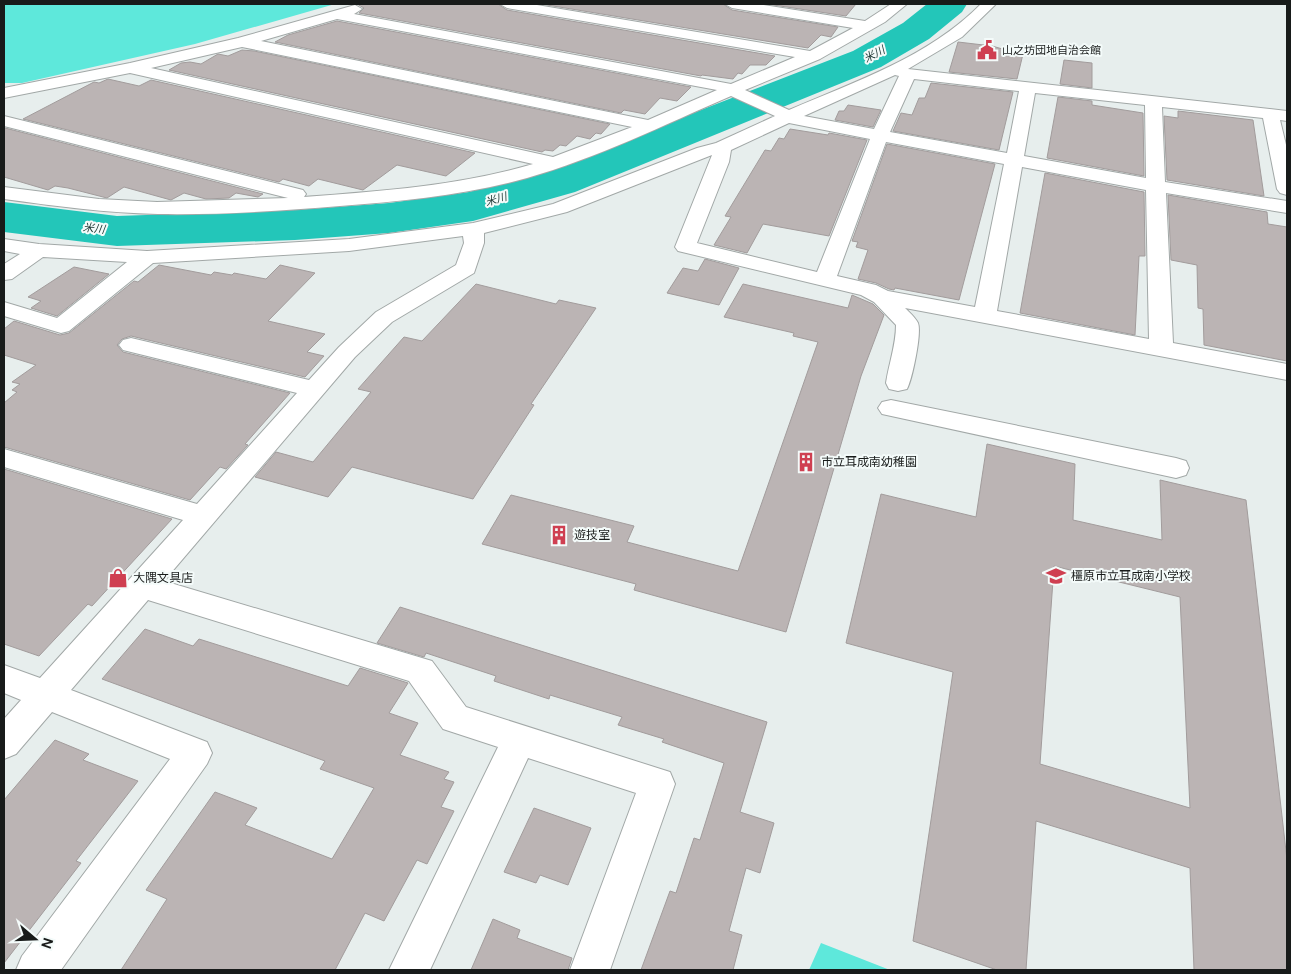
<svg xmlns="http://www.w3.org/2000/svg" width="1291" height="974" viewBox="0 0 1291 974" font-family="'DM Sans','Noto Sans JP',sans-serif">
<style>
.green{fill:#5ee8db}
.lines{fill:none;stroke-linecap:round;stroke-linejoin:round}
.river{fill:#23c6b9;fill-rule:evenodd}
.building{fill:#bbb4b4;stroke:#a29c9c;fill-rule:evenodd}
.minor-casing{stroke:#a2a8a7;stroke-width:2}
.minor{fill:#fff;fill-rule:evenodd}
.labels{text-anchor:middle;stroke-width:4;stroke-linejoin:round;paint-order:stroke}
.far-poi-label{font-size:11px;fill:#181b1a;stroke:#f4fbfa;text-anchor:start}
.far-water-label{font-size:11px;font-style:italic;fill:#223b38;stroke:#f4fbfa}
.poi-label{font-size:12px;fill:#181b1a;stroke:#f4fbfa;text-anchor:start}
</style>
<rect width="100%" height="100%" fill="#e7eeed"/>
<!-- green -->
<path class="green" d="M4 4H335L195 44 22 83H4Z
M821 943 890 970H809Z"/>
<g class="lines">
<!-- river -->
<path class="river" d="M927 4H967L962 12 929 39 881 67 575 192 473 221 389 233 295 240 117 246 4 232V202L117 216 295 210 389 203 469 192 541 172 853 51 903 23Z"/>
</g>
<!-- building -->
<path class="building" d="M357 4H498L507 10 775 56 766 65H750L742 74 738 73 733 79 702 75 701 76 359 13 364 8Z
M541 4H723L732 10 838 27 831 37 821 35 808 48Z
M767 4H856L846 16Z
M337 21 691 87 677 101 660 98 645 114 624 110 621 113 275 42 288 35Z
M958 42 992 46 1006 50V52L1023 54 1017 79 949 72Z
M242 50 254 51 610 124 601 134 596 133 590 139 577 136 566 146 560 145 553 151 545 150 542 152 169 70 181 63 190 62 201 64 218 54 228 56Z
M1064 60 1092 63V88L1060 84Z
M108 79 139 86 151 80 475 153 446 176 397 165 363 190 318 179 309 186 283 179 279 182 23 119 94 82 99 83Z
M931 83 1013 92 999 150 893 131 901 113 912 115 919 98H925Z
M1058 97 1092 101V105L1143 113 1144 176 1047 158Z
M848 105 881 110 873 127 835 120 839 111H844Z
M1178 111 1253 120 1264 196 1167 180 1164 116 1178 118Z
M4 129 5 128 263 194 258 197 236 193 229 198 206 199 184 193 171 200 124 187 107 198 68 188 55 186 48 190 4 177Z
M790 129 828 135 829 133 867 140 829 236 763 224 747 253 714 245 731 217 725 216 765 150 771 151 779 138 784 139Z
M887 144 995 164 959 300 895 288 894 290 889 289 876 283 858 279 868 250 856 247 858 242 852 241Z
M1045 173 1144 192 1145 256H1139L1135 335 1020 313Z
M1168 195 1267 212 1268 224 1287 227V361L1204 345 1203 309 1198 308 1197 265 1171 260Z
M705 259 739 268 719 305 667 293 683 268 698 271Z
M159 265 211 275 214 272 232 275 234 273 266 279 280 265 315 273 268 321 325 334 307 352 324 356 305 377 131 336 122 339 117 345 123 352 290 393 245 444 248 445 226 469 220 467 190 500 4 447V403L17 392 12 390 20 384 12 382 36 365 4 355V329L14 321 60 335 69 333 134 281 138 282Z
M74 267 109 274 57 316 31 308 41 301 28 297Z
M476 284 556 304 559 300 596 308 531 404 534 405 473 499 352 467 328 497 255 477 276 452 313 462 371 392 358 389 404 337 422 341Z
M743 284 848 308 852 295 873 304 884 315 861 376 786 632 634 590 636 584 482 544 511 495 634 526 627 542 738 571 818 342 793 336 794 333 724 317Z
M987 444 1075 464 1073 520 1162 540 1160 480 1246 500 1287 860V970H1194L1190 868 1036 821 1026 970H997L913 941 953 672 846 643 881 494 976 517ZM1054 566 1180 597 1190 808 1040 764Z
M4 469 172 519 92 606 88 604 39 656 4 644Z
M400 607 767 722 740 812 774 823 760 873 746 868 729 931 742 935 733 970H641L670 891 676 893 694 838 700 840 724 763 662 742 664 739 618 725 622 717 550 695 549 699 494 681 496 676 426 653 424 657 377 643Z
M145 629 193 646 199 639 348 686 360 668 408 683 389 713 418 723 400 755 449 772 444 779 454 782 441 807 454 811 427 864 417 860 384 921 365 913 335 970H121L167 899 146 890 215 792 257 808 245 825 332 859 374 788 320 769 325 761 102 679Z
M55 740 89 754 83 760 138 781 76 861 81 863 4 963V800Z
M534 808 591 828 568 885 540 875 536 883 504 872Z
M493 919 520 930 517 938 572 958 568 970H471Z"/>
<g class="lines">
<defs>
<path id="minor" d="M500 4H531L810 51 853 28 732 8 725 4H757L865 21 891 4H907L885 22 820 59 745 90 789 110C856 81 929 57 981 4H996L962 37 908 69 1287 111V121L1280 120 1287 149V195L1280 193 1277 189 1263 118 1162 107 1165 182 1287 201V213L1166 193 1173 343 1287 364V380L905 308C909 312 915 317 918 323 922 333 912 380 907 389L898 391 889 389 886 383C889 363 896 345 896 325L874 302 861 295 678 251 675 247 712 155 567 212 484 233V243L474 273 392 322 355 357 164 581 432 661 466 707 670 772 675 784 610 970H570L636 793 528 758 430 970H389L498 747 443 729 409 681 148 600 71 690 207 742 212 753 207 764 61 970H16L22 956 170 759 52 712 16 754 4 759V719L21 700 4 693V665L40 678 183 520 4 467V449L197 504 297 393 123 350 119 345 123 340 131 338 309 380 339 347 376 312 456 265 464 243 463 236 349 251 153 263 69 331 61 333 4 316V302L57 318 127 262 43 257 12 279 4 280V264L20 254 4 251V239L39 244 147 251 349 239 473 223 553 204 697 148 716 143 775 116 731 96C664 125 597 158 527 178 466 195 403 201 340 206 280 211 219 215 158 214 107 213 55 206 4 199V187L99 199 157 202 288 198 4 126V116L303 190 306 194 304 197C381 191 458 186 533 164L130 73 4 98V88L130 63 238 38 355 5 362 9 354 14 731 84 795 57 507 8ZM337 19 717 90 648 120 261 41ZM242 47 632 127 553 157 151 68ZM895 75 899 76 874 129 804 116ZM914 79 1019 91 1007 153 890 132ZM1035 93 1145 105 1146 178 1024 156ZM789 123 870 139 817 272 697 243 729 162 731 150ZM886 142 1004 164 975 307 888 291 876 285 837 276ZM1022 167 1146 190 1149 339 997 311Z
M891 400 1176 458 1186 461 1189 468 1186 475 1176 478 882 414 878 408 882 402Z"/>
</defs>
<!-- minor casing -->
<use href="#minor" class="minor-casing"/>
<!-- minor -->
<use href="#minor" class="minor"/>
</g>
<!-- icons -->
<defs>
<symbol id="civic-bare" viewBox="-9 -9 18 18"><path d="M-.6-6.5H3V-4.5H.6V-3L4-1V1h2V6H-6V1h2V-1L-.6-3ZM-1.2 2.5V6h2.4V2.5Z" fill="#cf3f51" stroke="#f4fbfa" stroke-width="2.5" paint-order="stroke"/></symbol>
<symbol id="building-bare" viewBox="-9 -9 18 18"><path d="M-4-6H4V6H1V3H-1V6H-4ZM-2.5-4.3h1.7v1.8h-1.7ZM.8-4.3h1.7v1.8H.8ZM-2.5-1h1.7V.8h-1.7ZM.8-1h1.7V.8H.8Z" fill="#cf3f51" stroke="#f4fbfa" stroke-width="2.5" paint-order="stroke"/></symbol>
<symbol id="school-bare" viewBox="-9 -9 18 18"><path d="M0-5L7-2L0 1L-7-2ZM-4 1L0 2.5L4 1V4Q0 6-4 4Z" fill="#cf3f51" stroke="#f4fbfa" stroke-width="2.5" paint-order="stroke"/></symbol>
<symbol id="shop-bare" viewBox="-9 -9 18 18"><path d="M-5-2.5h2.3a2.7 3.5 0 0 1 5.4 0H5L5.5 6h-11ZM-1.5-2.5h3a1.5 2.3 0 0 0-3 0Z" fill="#cf3f51" stroke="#f4fbfa" stroke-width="2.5" paint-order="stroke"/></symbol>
</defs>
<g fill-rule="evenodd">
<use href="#civic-bare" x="973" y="36" width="28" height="28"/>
<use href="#building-bare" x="792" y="448" width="28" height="28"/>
<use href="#building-bare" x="545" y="521" width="28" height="28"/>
<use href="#school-bare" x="1042" y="562" width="28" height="28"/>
<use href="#shop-bare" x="104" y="564" width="28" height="28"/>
</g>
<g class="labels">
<!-- far-poi labels -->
<g class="far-poi-label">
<text x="1002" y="54">山之坊団地自治会館</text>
</g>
<!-- far-water labels -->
<g class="far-water-label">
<text transform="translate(874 54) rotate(-28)" y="4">米川</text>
<text transform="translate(496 199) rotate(-16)" y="4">米川</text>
<text transform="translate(94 228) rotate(7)" y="4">米川</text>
</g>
<!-- poi labels -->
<g class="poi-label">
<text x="821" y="466">市立耳成南幼稚園</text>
<text x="574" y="539">遊技室</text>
<text x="1071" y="580">橿原市立耳成南小学校</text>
<text x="133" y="582">大隅文具店</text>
</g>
</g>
<!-- border -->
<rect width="1291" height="974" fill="none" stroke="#181b1a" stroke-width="10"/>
<!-- north arrow -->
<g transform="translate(35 939) rotate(109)" stroke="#f4fbfa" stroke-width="4" paint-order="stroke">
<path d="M0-4L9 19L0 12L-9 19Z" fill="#181b1a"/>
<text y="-8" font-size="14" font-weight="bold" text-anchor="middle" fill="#181b1a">N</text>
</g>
</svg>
